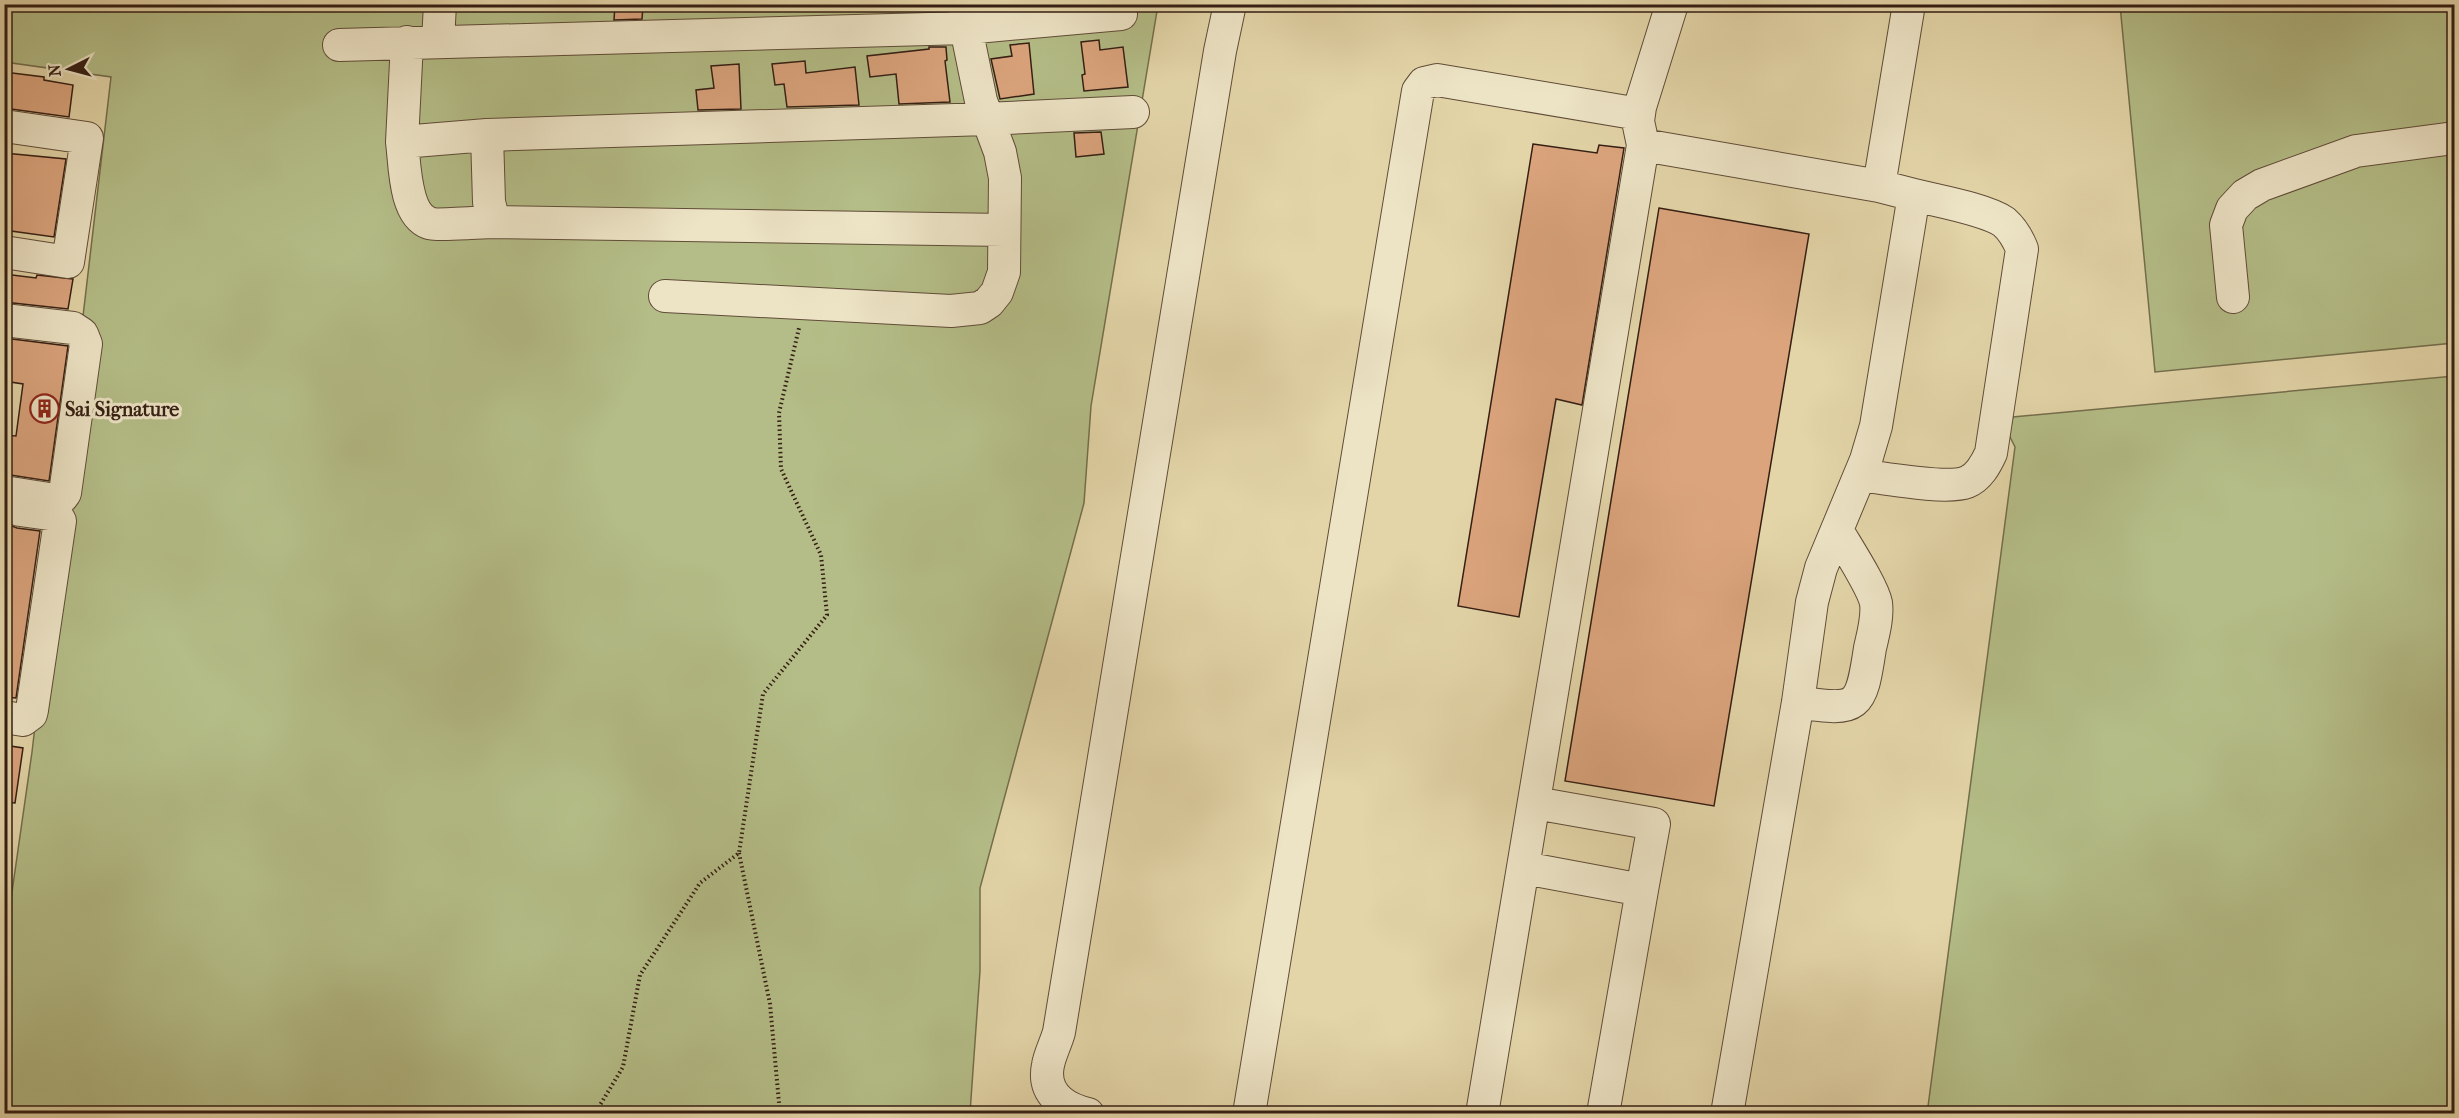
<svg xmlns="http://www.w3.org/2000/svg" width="2459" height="1118" viewBox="0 0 2459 1118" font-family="'IM FELL French Canon',serif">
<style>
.green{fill:#b4bd87;stroke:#746e4d;stroke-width:1.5}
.building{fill:#dba47d;stroke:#341e13;stroke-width:1.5}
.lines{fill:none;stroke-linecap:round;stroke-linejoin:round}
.minor-casing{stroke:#604c38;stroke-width:34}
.path{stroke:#341e13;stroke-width:4;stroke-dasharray:1.5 3;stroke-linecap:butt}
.minor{stroke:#ede4c6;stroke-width:32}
.labels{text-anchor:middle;stroke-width:6;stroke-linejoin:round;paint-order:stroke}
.poi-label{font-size:20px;font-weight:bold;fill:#341e13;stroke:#ede4c6;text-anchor:start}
</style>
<rect width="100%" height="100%" fill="#e3d5a8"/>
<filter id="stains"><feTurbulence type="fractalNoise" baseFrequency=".00333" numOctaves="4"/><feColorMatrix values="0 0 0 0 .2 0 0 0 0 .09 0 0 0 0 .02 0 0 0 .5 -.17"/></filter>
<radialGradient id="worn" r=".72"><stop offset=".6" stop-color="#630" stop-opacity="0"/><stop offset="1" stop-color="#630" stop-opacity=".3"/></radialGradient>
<!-- green -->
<path class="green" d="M5 5H1158L1091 406 1084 503 980 888V971L970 1113H5V941L32 752 111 77 5 62Z
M2120 5H2454V343L2155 372Z
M2454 376V1113L1927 1114 2015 447 2009 435 2013 417Z"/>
<!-- building -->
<path class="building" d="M924 4H941V11H924Z
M615 5 643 6 642 19 614 20Z
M1099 40 1100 50 1123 47 1128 87 1084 91 1082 75 1085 74 1081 42Z
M1029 43 1034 94 1000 99 991 59 1012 56 1010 45Z
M929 47H946L947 60 945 61 950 102 899 104 896 74 870 77 867 56 929 49Z
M805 61 806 73 855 67 859 105 787 107 784 84 775 85 772 64Z
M739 64 741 109 698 110 696 90 714 88 711 66Z
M4 72 44 77V80L73 85 69 117 4 108Z
M1101 132 1104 154 1076 157 1074 133Z
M1533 144 1597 153 1599 145 1624 148 1582 405 1556 399 1519 617 1458 606Z
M4 153 66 159 54 237 4 230Z
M1659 208 1809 234 1714 806 1565 781Z
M4 274 36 278 37 275 73 279 68 309 4 302Z
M4 338 68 346 49 481 4 474V435L16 436 23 384 4 381Z
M4 518 9 525 17 528 40 531 16 698 4 697Z
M4 745 23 748 15 803 4 802Z"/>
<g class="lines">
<defs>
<path id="minor" d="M438 41 440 4
M407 42 402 142 487 135 986 119 1133 112
M339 45 966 28 1121 14
M4 126 87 138 68 262 4 252
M487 135 489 202 494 222 1004 230
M402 142C405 164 404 214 429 223 436 226 482 222 494 222
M1643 145 1879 186
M665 296 951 311 980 308 989 302 997 292 1004 272 1005 178 1000 152 981 101 966 28 964 4
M2233 297 2226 225 2232 209 2245 195 2262 185 2356 151 2454 138
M4 320 73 328 82 334 86 344 65 493 62 497 49 499 4 492
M1860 475C1884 478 1947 490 1967 482 1979 477 1986 464 1991 453L2022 249C2018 239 2012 229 2004 222 1985 209 1937 201 1914 195
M1798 702C1859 712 1861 708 1870 648 1873 635 1878 617 1876 603 1873 587 1846 546 1837 530
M4 717 23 720 31 714 32 710 60 521 56 515 20 510
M1535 803 1654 824 1642 890
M1524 868 1642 890 1603 1114
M1088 1114C1063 1108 1042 1093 1048 1065 1050 1054 1056 1043 1059 1032L1220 51 1230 4
M1249 1114 1418 91 1424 83 1437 80 1639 114
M1482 1114 1643 145 1638 121 1640 107 1672 4
M1727 1114 1798 702 1812 602 1821 568 1866 460 1876 426 1914 195 1879 186 1909 4"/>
</defs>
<!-- minor casing -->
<use href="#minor" class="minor-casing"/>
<!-- path -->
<path class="path" d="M739 853 770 1004 780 1114
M592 1114 597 1110 623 1067 640 975 700 883 739 853 763 694 827 615 821 555 781 469 779 413 799 328"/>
<!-- minor -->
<use href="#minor" class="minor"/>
</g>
<!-- icons -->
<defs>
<symbol id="building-ring" viewBox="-11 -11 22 22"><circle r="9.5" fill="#ede4c6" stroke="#8f2418" stroke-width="1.5"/><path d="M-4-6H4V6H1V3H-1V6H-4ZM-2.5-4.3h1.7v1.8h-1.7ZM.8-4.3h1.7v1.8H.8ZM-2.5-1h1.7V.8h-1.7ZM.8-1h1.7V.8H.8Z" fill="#8f2418"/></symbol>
</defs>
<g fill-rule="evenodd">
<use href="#building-ring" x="28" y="392" width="33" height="33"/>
</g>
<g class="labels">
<!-- poi labels -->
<g class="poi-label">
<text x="65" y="416">Sai Signature</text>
</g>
</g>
<!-- margin -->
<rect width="2459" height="1118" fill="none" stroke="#e3d5a8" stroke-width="24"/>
<rect x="6" y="6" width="2447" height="1106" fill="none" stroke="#341e13" stroke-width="3"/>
<rect x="12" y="12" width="2435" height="1094" fill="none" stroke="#341e13" stroke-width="1.5"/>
<!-- north arrow -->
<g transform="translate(69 69) rotate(264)" stroke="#ede4c6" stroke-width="4.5" paint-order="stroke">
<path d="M0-4.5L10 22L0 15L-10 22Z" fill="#341e13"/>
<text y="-9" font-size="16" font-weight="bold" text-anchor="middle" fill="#341e13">N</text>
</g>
<rect width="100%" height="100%" filter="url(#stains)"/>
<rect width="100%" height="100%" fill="url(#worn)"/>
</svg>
